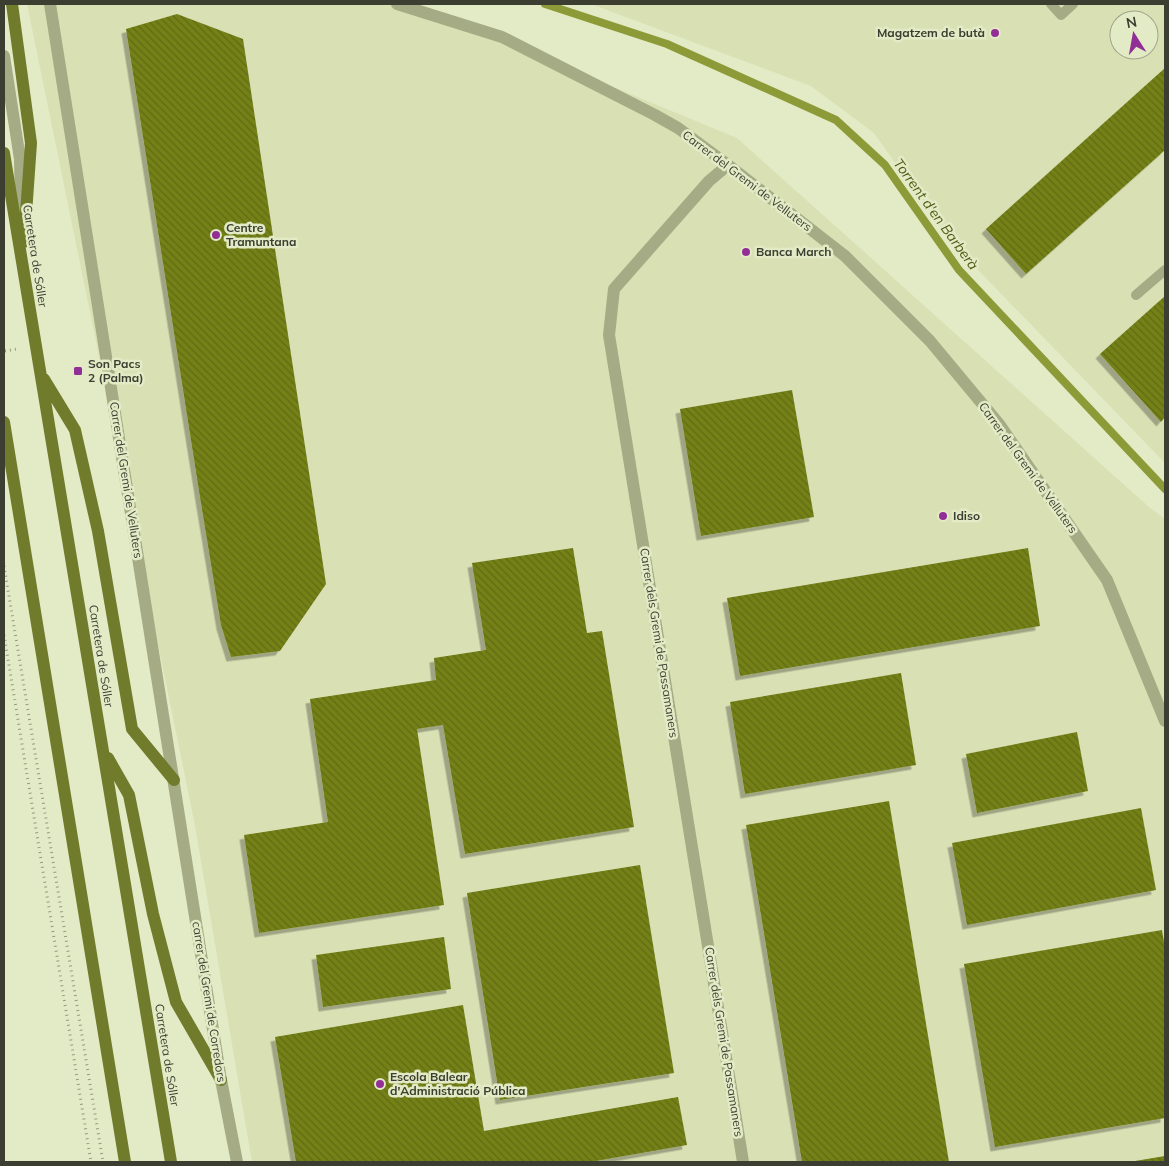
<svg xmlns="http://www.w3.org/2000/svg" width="1169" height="1166" viewBox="0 0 1169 1166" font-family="Mulish,sans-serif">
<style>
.built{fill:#d8e0b4;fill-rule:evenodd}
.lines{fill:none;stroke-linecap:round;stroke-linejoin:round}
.stream{stroke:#8d9a38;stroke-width:8}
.building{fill:url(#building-back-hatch);filter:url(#shadow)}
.path{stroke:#959a80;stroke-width:3;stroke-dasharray:1 4;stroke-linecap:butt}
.service{stroke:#a5ac85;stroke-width:10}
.minor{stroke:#a5ac85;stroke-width:12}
.tertiary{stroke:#a5ac85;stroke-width:12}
.primary{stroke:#707b2b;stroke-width:12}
.poi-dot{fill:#922f96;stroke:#e3eac6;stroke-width:2}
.labels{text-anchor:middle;stroke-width:5;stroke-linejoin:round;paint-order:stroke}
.poi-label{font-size:12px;font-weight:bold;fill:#3b3e30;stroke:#e3eac6;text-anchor:start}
.street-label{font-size:12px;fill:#3b3e30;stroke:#e3eac6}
.water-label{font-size:14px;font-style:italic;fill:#505912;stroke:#e3eac6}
</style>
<defs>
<pattern id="building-back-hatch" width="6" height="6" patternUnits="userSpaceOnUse" patternTransform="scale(1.25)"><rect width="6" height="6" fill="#748117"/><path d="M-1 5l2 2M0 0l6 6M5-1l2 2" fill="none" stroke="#606b15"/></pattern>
<filter id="shadow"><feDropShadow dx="-4.5" dy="4.5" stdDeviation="0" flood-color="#0004"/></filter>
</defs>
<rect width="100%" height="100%" fill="#e3eac6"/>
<!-- built -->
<path class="built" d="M27 4H411L737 138 1149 507 1165 519V1162H252L194 820Z
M591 4H1165V463L952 243 874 133 811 86ZM1119 20H1149V50H1119Z"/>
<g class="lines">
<!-- stream -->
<path class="stream" d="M545 4 667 44 836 120 885 165 959 270 1165 489"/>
</g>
<!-- building -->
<path class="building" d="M177 14 243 39 326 584 280 651 231 657 221 625 200 497 126 29Z
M1165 68V150L1026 274 986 229Z
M1165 296V417L1161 422 1100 354Z
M792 390 814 517 701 536 680 409Z
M573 548 587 633 602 631 634 827 465 854 443 725 417 729 444 905 259 933 244 835 328 822 310 699 436 680 434 658 486 650 472 563Z
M1028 548 1040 626 740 676 727 598Z
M901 673 916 765 745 794 730 702Z
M1077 732 1088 791 977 813 966 754Z
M889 801 949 1162H802L746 825Z
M1141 808 1156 890 967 925 952 843Z
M640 865 674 1073 500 1100 467 893Z
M1162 930 1165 948V1118L995 1147 964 964Z
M444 937 451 989 323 1007 316 955Z
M463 1005 484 1131 678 1097 687 1145 590 1162H296L275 1037Z
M1165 1156V1162H1135V1161Z"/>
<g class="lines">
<!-- path -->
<path class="path" d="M5 351 17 349
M4 566 103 1162
M4 635 91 1162"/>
<!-- service -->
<path class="service" d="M1051 4 1061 15 1073 4
M1136 295 1165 270"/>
<!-- minor -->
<path class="minor" d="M50 4 221 1080 237 1162
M397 4 502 37 655 115 678 128 728 165 845 256 930 341 999 424 1107 580 1165 721
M728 165 709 181 614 289 609 335 743 1162"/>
<!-- tertiary -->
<path class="tertiary" d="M4 56 20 159 21 211"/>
<!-- primary -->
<path class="primary" d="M12 4 31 143 24 242
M4 153 171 1162
M44 379 75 430 98 531 132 729 174 780
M4 422 125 1162
M108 758 129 795 153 914 176 1002 221 1080"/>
</g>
<!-- markers -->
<g class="poi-dot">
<circle cx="995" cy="33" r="5"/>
<circle cx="216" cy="235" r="5"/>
<circle cx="746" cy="252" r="5"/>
<rect x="73" y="366" width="10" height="10" rx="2.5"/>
<circle cx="943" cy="516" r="5"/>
<circle cx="380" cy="1084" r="5"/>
</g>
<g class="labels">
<!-- poi labels -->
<g class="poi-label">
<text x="985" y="37" text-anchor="end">Magatzem de butà</text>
<text x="226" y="232">Centre<tspan x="226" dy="14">Tramuntana</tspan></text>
<text x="756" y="256">Banca March</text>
<text x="88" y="368">Son Pacs<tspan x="88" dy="14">2 (Palma)</tspan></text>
<text x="953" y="520">Idiso</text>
<text x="390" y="1081">Escola Balear<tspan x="390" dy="14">d'Administració Pública</tspan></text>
</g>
<!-- street labels -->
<g class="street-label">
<text transform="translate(747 181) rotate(37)" y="4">Carrer del Gremi de Velluters</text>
<text transform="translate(35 256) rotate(81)" y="4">Carretera de Sóller</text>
<text transform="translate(1028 468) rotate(54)" y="4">Carrer del Gremi de Velluters</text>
<text transform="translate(126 480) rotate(81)" y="4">Carrer del Gremi de Velluters</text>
<text transform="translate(659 643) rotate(81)" y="4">Carrer dels Gremi de Passamaners</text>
<text transform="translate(101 656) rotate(81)" y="4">Carretera de Sóller</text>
<text transform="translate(209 1002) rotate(81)" y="4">carrer del Gremi de Corredors</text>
<text transform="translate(724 1042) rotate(81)" y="4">Carrer dels Gremi de Passamaners</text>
<text transform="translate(167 1055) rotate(81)" y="4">Carretera de Sóller</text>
</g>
<!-- water labels -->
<g class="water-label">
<text transform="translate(936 214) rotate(54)" y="5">Torrent d'en Barberà</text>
</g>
</g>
<!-- border -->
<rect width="1169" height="1166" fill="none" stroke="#3b3e30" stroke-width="10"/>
<!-- north arrow -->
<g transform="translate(1134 35) rotate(349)"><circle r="24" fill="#e3eac6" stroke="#a0a58a"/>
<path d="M0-4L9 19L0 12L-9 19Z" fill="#922f96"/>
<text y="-8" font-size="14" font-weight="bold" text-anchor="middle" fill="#3b3e30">N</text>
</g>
</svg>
